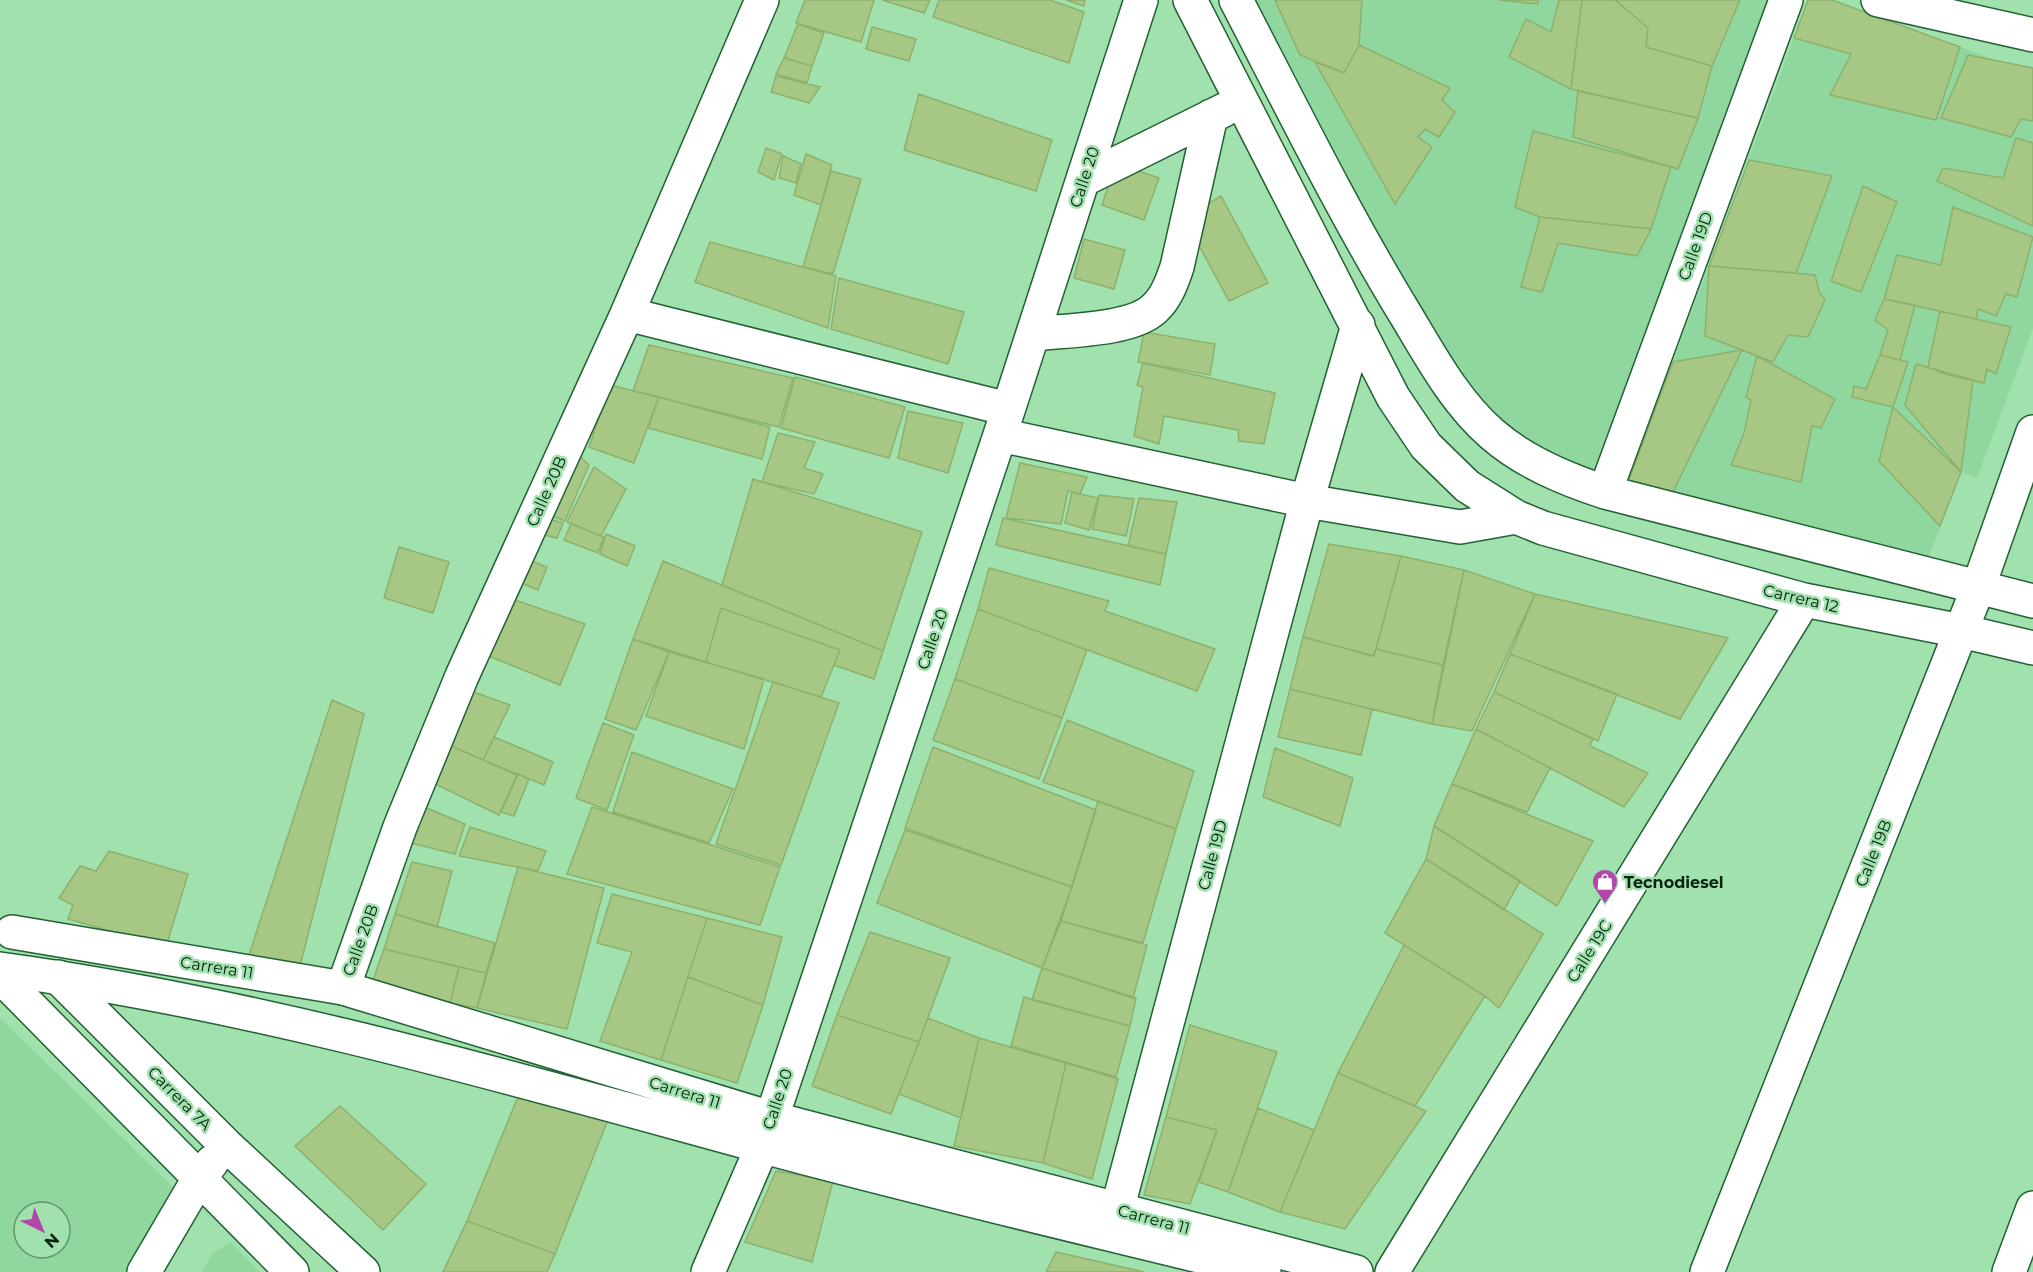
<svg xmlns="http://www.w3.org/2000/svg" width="2033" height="1272" viewBox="0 0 2033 1272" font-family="Montserrat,sans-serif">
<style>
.built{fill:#8fd79e;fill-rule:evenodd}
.building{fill:#a6c884;stroke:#8eb06d;stroke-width:1.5}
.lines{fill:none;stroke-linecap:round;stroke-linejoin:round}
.minor-casing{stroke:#226235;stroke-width:36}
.major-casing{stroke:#226235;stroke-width:36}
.minor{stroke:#fff;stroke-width:33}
.major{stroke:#fff;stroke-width:33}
.labels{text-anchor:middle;stroke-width:5;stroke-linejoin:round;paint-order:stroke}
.street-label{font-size:16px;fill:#082310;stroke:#a0e1ad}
.poi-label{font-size:16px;font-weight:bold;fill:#082310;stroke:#a0e1ad;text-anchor:start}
</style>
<rect width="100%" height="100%" fill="#a0e1ad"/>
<!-- built -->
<path class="built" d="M1245 0H1797L1596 492 1479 419Z
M1808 0H1832L2033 74V328L1977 478 1961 472 1916 591 1627 485Z
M0 1018 180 1194 159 1272H0ZM24 1212H60V1248H24Z
M230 1243 233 1245 260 1272H202L212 1254Z"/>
<!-- building -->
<path class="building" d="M805 0H874L861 42 796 23Z
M882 0H930L924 13Z
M939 0H1050L1084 12 1069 63 933 17Z
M1066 0H1085L1084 6Z
M1275 0H1362L1359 45 1344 73 1300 55Z
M1499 0H1538V4Z
M1559 0H1582L1571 89 1509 57 1526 19 1551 32Z
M1582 0H1615L1648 28 1646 47 1712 66 1698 118 1571 89Z
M1615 0H1740L1712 66 1646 47 1648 28Z
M1808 0H1832L1960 47 1936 120 1830 95 1851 54 1794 38Z
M798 24 824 33 812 66 784 58Z
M872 27 916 39 909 61 866 49Z
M1359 45 1450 88 1442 100 1455 112 1439 137 1425 129 1418 137 1432 147 1395 204 1315 62 1344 73Z
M1968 55 2033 68V121L2021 119 2011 137 1941 118Z
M784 58 812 66 807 83 776 74Z
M776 76 820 87 809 103 771 92Z
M1578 91 1698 118 1678 169 1573 137Z
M919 94 1052 140 1036 191 904 150Z
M1533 131 1671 167 1651 229 1540 217 1515 207Z
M2016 138 2033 143V226L1937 181 1943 168 2003 178Z
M766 148 782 154 774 180 758 172Z
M806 154 832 165 821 205 794 195Z
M783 156 801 164 796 183 779 178Z
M1749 160 1832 176 1796 273 1709 266Z
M1116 163 1159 178 1144 220 1102 205Z
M831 171 861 179 833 274 803 267Z
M1863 186 1897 202 1861 292 1831 281Z
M1221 196 1268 283 1229 301 1184 218Z
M1953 207 2033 237 2017 297 2006 294 1996 316 1978 309 1976 319 1884 299 1897 255 1941 265Z
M1540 217 1651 229 1637 256 1558 243 1542 292 1521 287Z
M1084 239 1125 250 1114 289 1074 278Z
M710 242 836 276 828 328 695 282Z
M1709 266 1815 275 1819 292 1825 300 1808 337 1788 335 1773 362 1705 336Z
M839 278 964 312 948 364 831 329Z
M1884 299 1915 305 1900 360 1880 355 1888 330 1875 320Z
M1940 311 2011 327 1996 374 1987 369 1984 383 1948 375 1928 367Z
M1144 332 1215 344 1210 375 1138 362Z
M649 345 793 378 779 427 633 391Z
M1742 350 1669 500 1627 485 1673 362Z
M1880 355 1908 362 1893 407 1852 397 1854 386 1866 389Z
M1757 356 1835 399 1821 428 1812 426 1801 482 1731 465 1744 433 1751 400 1746 397Z
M1143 363 1275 393 1264 444 1239 441 1238 430 1164 416 1159 444 1134 436 1143 387 1137 385Z
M1916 364 1973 380 1961 472 1905 405Z
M795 377 905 407 889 458 781 428Z
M610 385 659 397 634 463 589 447Z
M659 397 770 427 762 459 648 428Z
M1893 407 1961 472 1940 526 1879 461Z
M908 411 963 423 948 473 898 458Z
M778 433 815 442 804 468 823 474 814 494 762 482Z
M575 452 589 465 565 521 549 515Z
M1020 463 1087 477 1080 494 1068 491 1061 524 1006 518Z
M594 467 626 489 601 536 567 522Z
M753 479 922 532 883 651 722 585Z
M1072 492 1098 498 1089 530 1065 523Z
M1099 495 1134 499 1126 536 1092 529Z
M1139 498 1177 502 1166 554 1128 546Z
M1003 518 1166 554 1160 585 996 545Z
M550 519 563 523 557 538 544 535Z
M571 524 604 537 598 553 564 540Z
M606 534 635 546 627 566 600 554Z
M1329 544 1401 556 1374 656 1303 637Z
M399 547 449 562 433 613 384 598Z
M1401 556 1464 570 1443 665 1376 649Z
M529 560 547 567 538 590 519 582Z
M663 561 883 651 874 679 834 665 840 650 721 608 706 662 633 639Z
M989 568 1109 601 1105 611 1215 649 1197 691 978 609Z
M1464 570 1535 594 1472 731 1432 724Z
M1535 594 1728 638 1680 719 1510 654Z
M512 599 585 624 560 685 486 655Z
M721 608 840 650 821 697 706 662Z
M978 609 1087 650 1062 718 955 679Z
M1303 637 1373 656 1376 649 1443 665 1432 724 1290 689Z
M633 639 669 652 636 730 605 719Z
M669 652 764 679 744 749 646 716Z
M1510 654 1617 694 1598 741 1494 692Z
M955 679 1062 718 1039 779 933 740Z
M773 682 839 703 781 865 716 844Z
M1290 689 1372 709 1361 755 1278 737Z
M471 691 510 705 483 760 447 744Z
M1494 692 1593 739 1590 746 1648 773 1624 807 1476 729Z
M332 700 364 714 298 974 248 958Z
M1067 720 1194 771 1176 829 1043 782Z
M603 723 634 735 607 810 576 798Z
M1476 729 1550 768 1527 812 1452 784Z
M494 737 553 762 544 785 483 760Z
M447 744 517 775 499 815 431 782Z
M933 747 1096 810 1072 887 905 828Z
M1275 748 1353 778 1340 826 1263 797Z
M632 752 733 789 709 843 613 812Z
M518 774 529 779 514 816 501 812Z
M1452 784 1593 841 1557 906 1434 826Z
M1098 801 1176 829 1143 943 1061 921Z
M422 806 465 824 455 854 411 843Z
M592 807 780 867 760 925 567 874Z
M1434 826 1520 881 1504 910 1426 859Z
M470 827 546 851 538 871 459 856Z
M905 830 1072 887 1042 968 877 903Z
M109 851 188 874 166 947 68 919 73 905 59 898 80 866 96 871Z
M1426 859 1543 934 1499 1008 1485 996 1385 933Z
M412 862 452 871 437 927 395 914Z
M518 867 604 888 567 1029 477 1008Z
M612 894 707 918 661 1060 600 1041 632 952 597 943Z
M395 914 495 943 486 973 384 949Z
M707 918 782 937 763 1005 688 977Z
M1061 921 1147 945 1133 998 1042 968Z
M870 932 950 958 919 1042 837 1015Z
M1404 945 1485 996 1415 1106 1338 1073Z
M384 949 459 967 450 1003 372 983Z
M459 967 486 973 477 1008 450 1003Z
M1042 968 1136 998 1130 1026 1032 1000Z
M688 977 763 1005 737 1083 661 1060Z
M1024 997 1130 1026 1116 1077 1011 1046Z
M837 1015 919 1042 891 1114 812 1086Z
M928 1018 979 1038 961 1118 899 1094Z
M1190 1025 1277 1052 1228 1192 1199 1182 1217 1130 1166 1117Z
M979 1038 1066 1063 1043 1163 954 1146Z
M1066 1063 1118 1079 1092 1179 1043 1163Z
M1338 1073 1426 1111 1345 1229 1280 1212Z
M520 1092 611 1112 555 1254 467 1221Z
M340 1106 426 1184 383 1230 295 1146Z
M1258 1108 1314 1130 1280 1212 1228 1192Z
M1166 1117 1217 1130 1190 1204 1144 1195Z
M776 1171 833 1181 812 1262 745 1242Z
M467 1221 555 1254 547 1272H443Z
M1056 1252 1144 1272H1046Z"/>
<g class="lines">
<defs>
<path id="minor" d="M1190 0 1393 397 1426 446 1467 486 1516 517 1543 528 1804 600 1961 631 2033 648
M1236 0C1291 106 1344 214 1407 317 1431 357 1456 403 1492 434 1524 462 1565 479 1605 492L2033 601
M1878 0 2033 35
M1083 180 1224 110
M627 314 1008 409
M1033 334C1064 330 1132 331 1155 308 1167 297 1172 281 1177 267L1211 116
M1000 435 1307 501 1460 527 1516 517
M1605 492 1786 0
M0 976 292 1272
M58 977 226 1145 363 1272
M343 988 400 827 462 676 627 314 762 0
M1117 1210 1307 501 1358 325
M144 1272 198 1180 212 1162
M708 1272 762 1147 1000 435 1141 0
M1392 1272 1804 600
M1707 1272 1978 588 2033 432
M2009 1272 2033 1208"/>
<path id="major" d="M12 932 343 988 771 1118 1356 1272
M0 969C257 1004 508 1077 757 1145 925 1191 1095 1230 1264 1272"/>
</defs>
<!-- minor casing -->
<use href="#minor" class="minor-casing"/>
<!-- major casing -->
<use href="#major" class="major-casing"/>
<!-- minor -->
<use href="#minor" class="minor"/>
<!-- major -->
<use href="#major" class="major"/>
</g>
<!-- icons -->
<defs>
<symbol id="shop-pin" viewBox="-11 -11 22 30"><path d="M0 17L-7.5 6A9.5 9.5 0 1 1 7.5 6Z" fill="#b047aa" stroke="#a0e1ad"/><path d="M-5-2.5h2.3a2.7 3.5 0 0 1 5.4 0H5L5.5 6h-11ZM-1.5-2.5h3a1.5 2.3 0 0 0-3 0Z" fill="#fff"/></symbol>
</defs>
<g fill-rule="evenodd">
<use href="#shop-pin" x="1590" y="867" width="30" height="40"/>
</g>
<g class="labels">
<!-- street labels -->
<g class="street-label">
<text transform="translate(1084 177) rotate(-72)" y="6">Calle 20</text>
<text transform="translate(1695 246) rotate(-70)" y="6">Calle 19D</text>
<text transform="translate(546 491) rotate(-66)" y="6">Calle 20B</text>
<text transform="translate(1801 598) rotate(13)" y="6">Carrera 12</text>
<text transform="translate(932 639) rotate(-71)" y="6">Calle 20</text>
<text transform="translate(1873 853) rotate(-68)" y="6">Calle 19B</text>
<text transform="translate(1212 855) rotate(-75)" y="6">Calle 19D</text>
<text transform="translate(360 940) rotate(-70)" y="6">Calle 20B</text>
<text transform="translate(1589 951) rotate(-58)" y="6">Calle 19C</text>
<text transform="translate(217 967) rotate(9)" y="6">Carrera 11</text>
<text transform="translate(685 1092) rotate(17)" y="6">Carrera 11</text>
<text transform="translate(180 1098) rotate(45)" y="6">Carrera 7A</text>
<text transform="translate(777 1099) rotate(-72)" y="6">Calle 20</text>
<text transform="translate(1154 1219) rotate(15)" y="6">Carrera 11</text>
</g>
<!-- poi labels -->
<g class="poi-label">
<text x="1624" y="888">Tecnodiesel</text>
</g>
</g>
<!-- north arrow -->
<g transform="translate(42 1230) rotate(137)"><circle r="28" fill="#a0e1ad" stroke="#63956e" stroke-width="1.5"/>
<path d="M0-4.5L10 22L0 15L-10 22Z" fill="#b047aa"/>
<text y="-9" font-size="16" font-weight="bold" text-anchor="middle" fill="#082310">N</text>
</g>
</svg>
